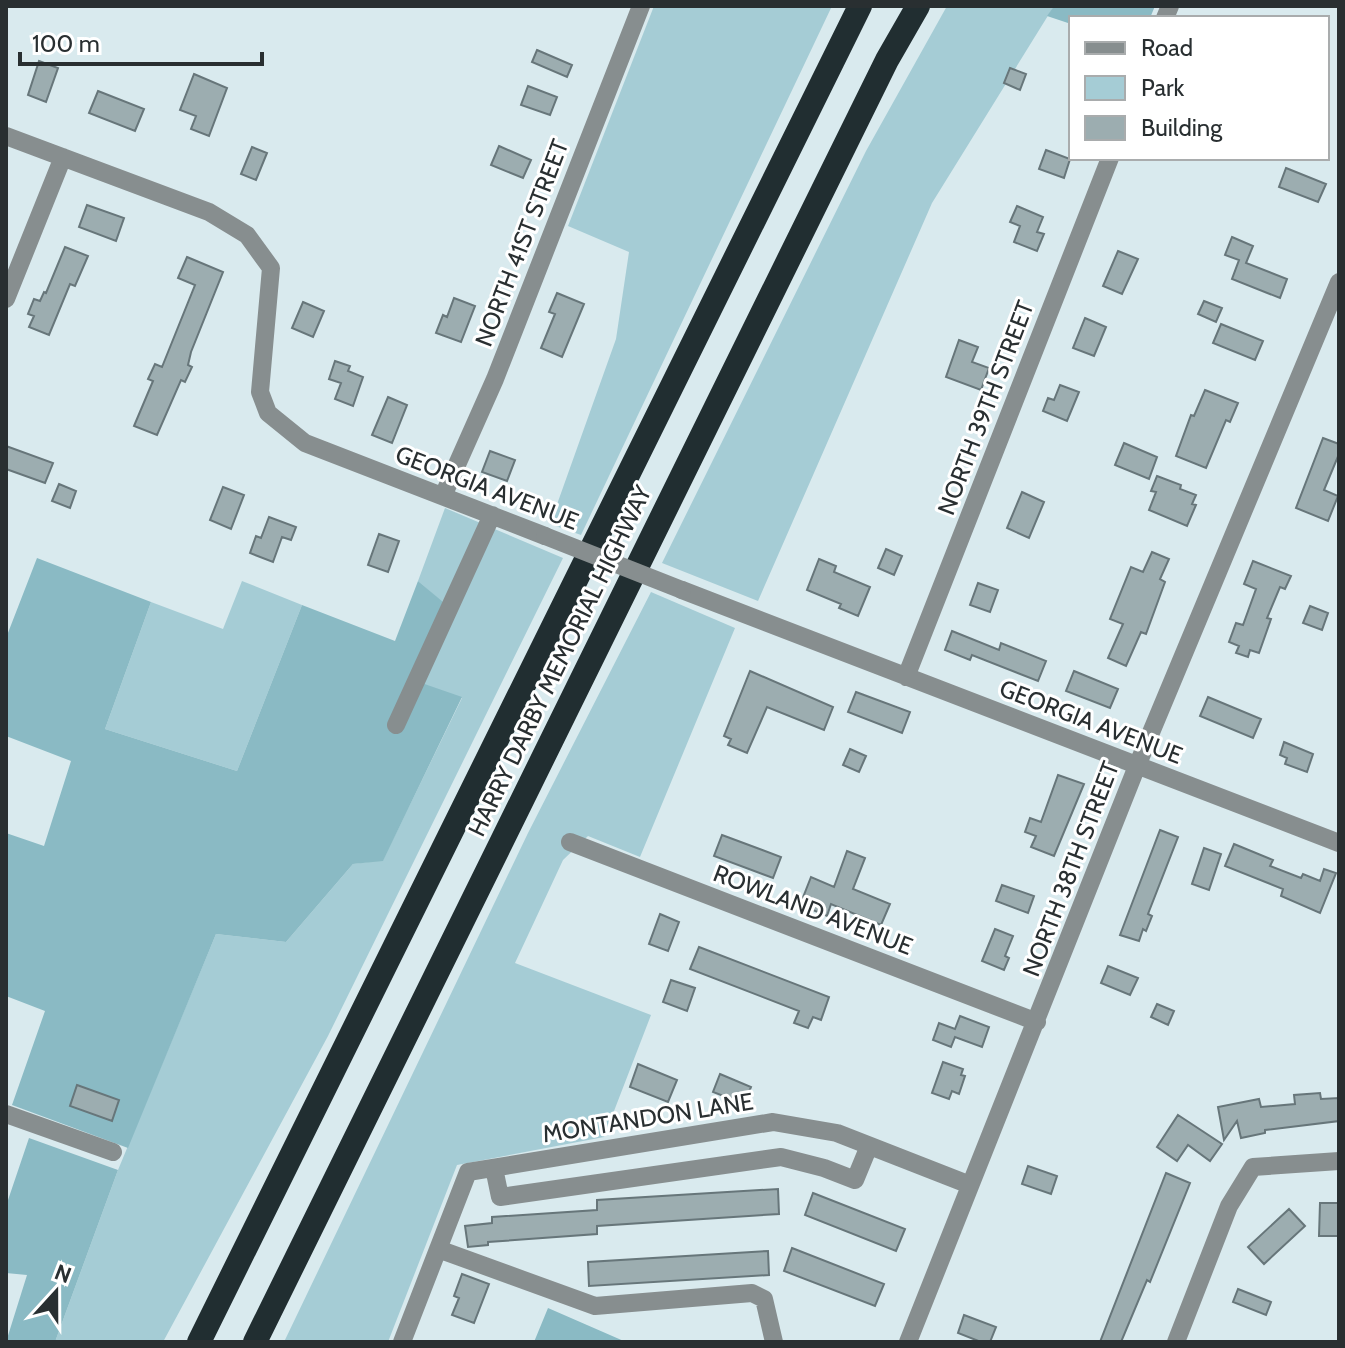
<svg xmlns="http://www.w3.org/2000/svg" width="1345" height="1348" viewBox="0 0 1345 1348" font-family="Cabin,sans-serif">
<style>
.green{fill:#a5ccd5}
.forest{fill:#8abac4}
.building{fill:#9cadb0;stroke:#67767a;stroke-width:2}
.lines{fill:none;stroke-linecap:round;stroke-linejoin:round}
.minor{stroke:#878e8f;stroke-width:18}
.highway{stroke:#212e31;stroke-width:24}
.minor-bridge{stroke:#878e8f;stroke-width:18}
.labels{text-anchor:middle;stroke-width:6;stroke-linejoin:round;paint-order:stroke}
.street-label{font-size:24px;fill:#292f31;stroke:#fff}
</style>
<rect width="100%" height="100%" fill="#d9eaee"/>
<!-- green -->
<path class="green" d="M654 6H832L581 535 550 524 616 339 629 252 568 226Z
M947 6H1054L932 203 758 601 662 563 866 151Z
M445 508 563 558 328 1036 163 1342H55L118 1170 216 934 286 942 353 864 383 860 462 698 410 680 443 603 418 581Z
M242 581 302 605 237 771 105 729 151 602 223 629Z
M651 592 735 628 640 857 588 836 563 860 515 963 651 1015 604 1137 457 1165 388 1342H284L528 833Z"/>
<!-- forest -->
<path class="forest" d="M1054 6H1155L1150 18H1071V24L1047 16Z
M37 558 151 602 105 729 237 771 302 605 395 641 418 581 443 602 410 679 462 697 383 861 353 864 286 942 216 934 128 1148 12 1105 45 1011 6 996V833L44 846 71 761 6 736V638Z
M29 1138 118 1170 55 1342H6L27 1275 6 1273V1206Z
M548 1308 626 1342H534Z"/>
<!-- building -->
<path class="building" d="M537 50 572 65 567 77 532 62Z
M39 61 58 68 46 102 28 95Z
M1010 68 1026 74 1020 90 1004 83Z
M194 74 227 88 209 136 191 129 196 116 180 110Z
M528 86 557 97 550 115 521 105Z
M98 91 144 109 135 131 89 113Z
M499 146 531 160 523 178 491 165Z
M252 147 267 153 256 180 241 174Z
M1046 150 1070 159 1064 178 1039 169Z
M1286 168 1326 184 1318 202 1279 187Z
M87 205 124 218 116 241 79 227Z
M1017 206 1043 217 1037 232 1044 234 1037 251 1014 242 1020 226 1010 222Z
M1232 237 1253 246 1246 263 1287 279 1280 298 1232 279 1239 260 1225 255Z
M65 247 88 256 75 286 70 284 49 335 29 327 34 316 28 314 34 299 40 301 44 292 46 293Z
M1118 251 1138 259 1122 294 1103 286Z
M187 257 223 272 191 352 188 365 192 367 185 382 181 380 157 435 134 426 153 381 148 379 155 364 162 367 195 285 178 278Z
M557 293 584 304 562 357 541 348 555 314 549 312Z
M454 298 475 306 461 342 436 333 443 315 447 317Z
M1204 301 1222 308 1216 322 1198 314Z
M303 302 324 311 313 337 292 328Z
M1085 318 1106 327 1094 356 1073 348Z
M1221 324 1263 341 1255 360 1213 343Z
M959 340 978 347 972 362 989 368 981 390 946 377Z
M335 361 350 366 348 371 363 377 353 406 335 399 341 383 329 379Z
M1060 385 1079 392 1067 421 1043 411 1048 398 1054 400Z
M1205 390 1238 403 1230 422 1226 420 1206 468 1176 456 1191 415 1194 416Z
M388 397 407 405 392 443 372 435Z
M1323 438 1339 444V454L1324 490 1338 496 1328 521 1296 508Z
M1124 443 1157 457 1149 479 1115 465Z
M6 446 53 463 45 483 6 469Z
M490 451 515 460 507 481 482 472Z
M1157 476 1181 485 1180 489 1196 495 1192 504 1196 505 1187 526 1149 510 1156 492 1151 491Z
M59 484 76 491 70 508 52 501Z
M223 487 244 495 231 529 210 520Z
M1022 492 1044 502 1029 538 1007 528Z
M269 517 296 527 291 540 282 537 273 562 250 553 256 536 261 538Z
M379 534 399 541 388 572 368 565Z
M886 549 902 556 894 575 878 568Z
M1152 552 1169 559 1160 579 1165 582 1146 634 1141 632 1126 666 1108 658 1123 624 1110 619 1131 567 1143 572Z
M819 559 836 566 834 572 870 587 858 616 839 608 841 604 807 590Z
M1253 561 1291 576 1285 589 1280 587 1267 618 1271 619 1259 653 1250 650 1248 657 1236 653 1239 646 1229 642 1236 623 1243 625 1256 589 1244 584Z
M978 583 998 590 990 612 970 605Z
M1310 606 1328 613 1322 630 1303 623Z
M952 631 999 650 1001 643 1046 661 1038 681 972 655 970 660 945 650Z
M750 671 833 707 824 730 767 707 747 753 728 745 731 739 724 736Z
M1074 671 1118 689 1110 708 1066 691Z
M856 692 910 712 902 733 848 712Z
M1208 697 1261 719 1253 738 1200 716Z
M1284 742 1313 754 1307 772 1285 764 1287 758 1280 755Z
M850 749 866 756 859 772 843 765Z
M1058 775 1084 784 1054 856 1031 847 1036 836 1025 832 1030 818 1041 822Z
M1160 830 1178 837 1148 914 1152 916 1146 931 1143 929 1139 941 1120 935Z
M722 835 781 857 773 878 714 856Z
M1234 844 1273 860 1270 866 1301 878 1303 874 1320 881 1324 869 1336 873 1320 913 1281 896 1283 889 1225 866Z
M1204 848 1221 854 1209 890 1192 884Z
M847 851 865 858 853 889 890 904 881 925 831 904 827 916 808 908 810 903 802 900 811 877 834 887Z
M1002 885 1034 896 1028 913 996 901Z
M660 914 679 922 668 951 649 944Z
M995 929 1013 936 1005 956 1009 958 1004 970 982 961Z
M699 947 829 997 821 1020 813 1017 808 1028 794 1023 799 1011 690 969Z
M1108 966 1138 978 1130 995 1101 983Z
M671 980 695 988 687 1011 663 1002Z
M1157 1004 1174 1011 1168 1025 1151 1017Z
M960 1016 989 1027 982 1047 955 1037 951 1047 933 1040 939 1023 955 1029Z
M943 1062 963 1069 961 1075 965 1076 959 1094 952 1091 949 1099 932 1093Z
M638 1064 677 1080 668 1102 630 1087Z
M720 1074 751 1087 744 1104 713 1092Z
M77 1085 119 1100 112 1121 70 1106Z
M1320 1093 1321 1099 1339 1098V1121L1265 1130V1133L1241 1138 1237 1121 1224 1140 1218 1107 1259 1099 1261 1107 1295 1104 1294 1095Z
M1178 1115 1222 1144 1210 1161 1188 1145 1177 1161 1157 1147Z
M1028 1166 1057 1176 1051 1194 1022 1184Z
M1166 1173 1190 1183 1150 1282 1147 1280 1121 1342H1100Z
M778 1189 779 1214 597 1226V1234L488 1242V1245L468 1247 465 1226 492 1223V1217L597 1210V1200Z
M813 1193 905 1229 896 1251 805 1215Z
M1320 1203H1339V1236H1319Z
M1289 1209 1305 1226 1264 1264 1248 1247Z
M792 1248 884 1284 875 1306 784 1271Z
M768 1251 769 1275 589 1286 588 1262Z
M462 1274 489 1284 474 1323 452 1315 459 1298 454 1296Z
M1238 1289 1271 1302 1266 1315 1233 1302Z
M964 1315 996 1327 990 1342H981L958 1333Z"/>
<g class="lines">
<!-- minor -->
<path class="minor" d="M1165 18 1170 6
M6 136 209 212 247 235 271 268 260 392 268 413 305 443 545 536
M6 299 63 157
M443 496 495 379 641 6
M682 590 1339 843
M906 677 1110 158
M396 725 492 515
M570 842 1037 1022
M6 1114 113 1152
M494 1168 500 1197 781 1157 824 1168 855 1180 869 1146
M438 1249 595 1306 752 1293 764 1299 774 1342
M402 1342 468 1172 773 1122 837 1133 970 1185
M908 1342 1137 766 1339 282
M1176 1342 1229 1206 1253 1167 1339 1161"/>
<!-- highway -->
<path class="highway" d="M199 1342 860 6
M255 1342 887 60 918 6"/>
<!-- minor-bridge -->
<path class="minor-bridge" d="M545 536 682 590"/>
</g>
<g class="labels">
<!-- street labels -->
<g class="street-label">
<text transform="translate(522 243) rotate(-69)" y="8">NORTH 41ST STREET</text>
<text transform="translate(986 408) rotate(-69)" y="8">NORTH 39TH STREET</text>
<text transform="translate(487 488) rotate(21)" y="8">GEORGIA AVENUE</text>
<text transform="translate(560 661) rotate(-64)" y="8">HARRY DARBY MEMORIAL HIGHWAY</text>
<text transform="translate(1091 722) rotate(21)" y="8">GEORGIA AVENUE</text>
<text transform="translate(1071 869) rotate(-69)" y="8">NORTH 38TH STREET</text>
<text transform="translate(813 910) rotate(21)" y="8">ROWLAND AVENUE</text>
<text transform="translate(648 1118) rotate(-9)" y="8">MONTANDON LANE</text>
</g>
</g>
<!-- border -->
<rect width="1345" height="1348" fill="none" stroke="#292f31" stroke-width="16"/>
<!-- legend -->
<rect x="1069" y="16" width="260" height="144" fill="#ffffff" stroke="#a9acad" stroke-width="2"/>
<rect x="1085" y="42" width="40" height="12" fill="#878e8f" stroke="#a9acad" stroke-width="2"/>
<text x="1141" y="56" font-size="24" fill="#292f31">Road</text>
<rect x="1085" y="76" width="40" height="24" fill="#a5ccd5" stroke="#a9acad" stroke-width="2"/>
<text x="1141" y="96" font-size="24" fill="#292f31">Park</text>
<rect x="1085" y="116" width="40" height="24" fill="#9cadb0" stroke="#a9acad" stroke-width="2"/>
<text x="1141" y="136" font-size="24" fill="#292f31">Building</text>
<!-- north arrow -->
<g transform="translate(56 1292) rotate(21)" stroke="#ffffff" stroke-width="6" paint-order="stroke">
<path d="M0-6L14 30L0 20L-14 30Z" fill="#292f31"/>
<text y="-12" font-size="22" font-weight="bold" text-anchor="middle" fill="#292f31">N</text>
</g>
<!-- scale -->
<path d="M20 52v12h242v-12" fill="none" stroke="#292f31" stroke-width="4"/>
<text x="32" y="52" font-size="24" fill="#292f31" stroke="#ffffff" stroke-width="6" paint-order="stroke">100 m</text>
</svg>
